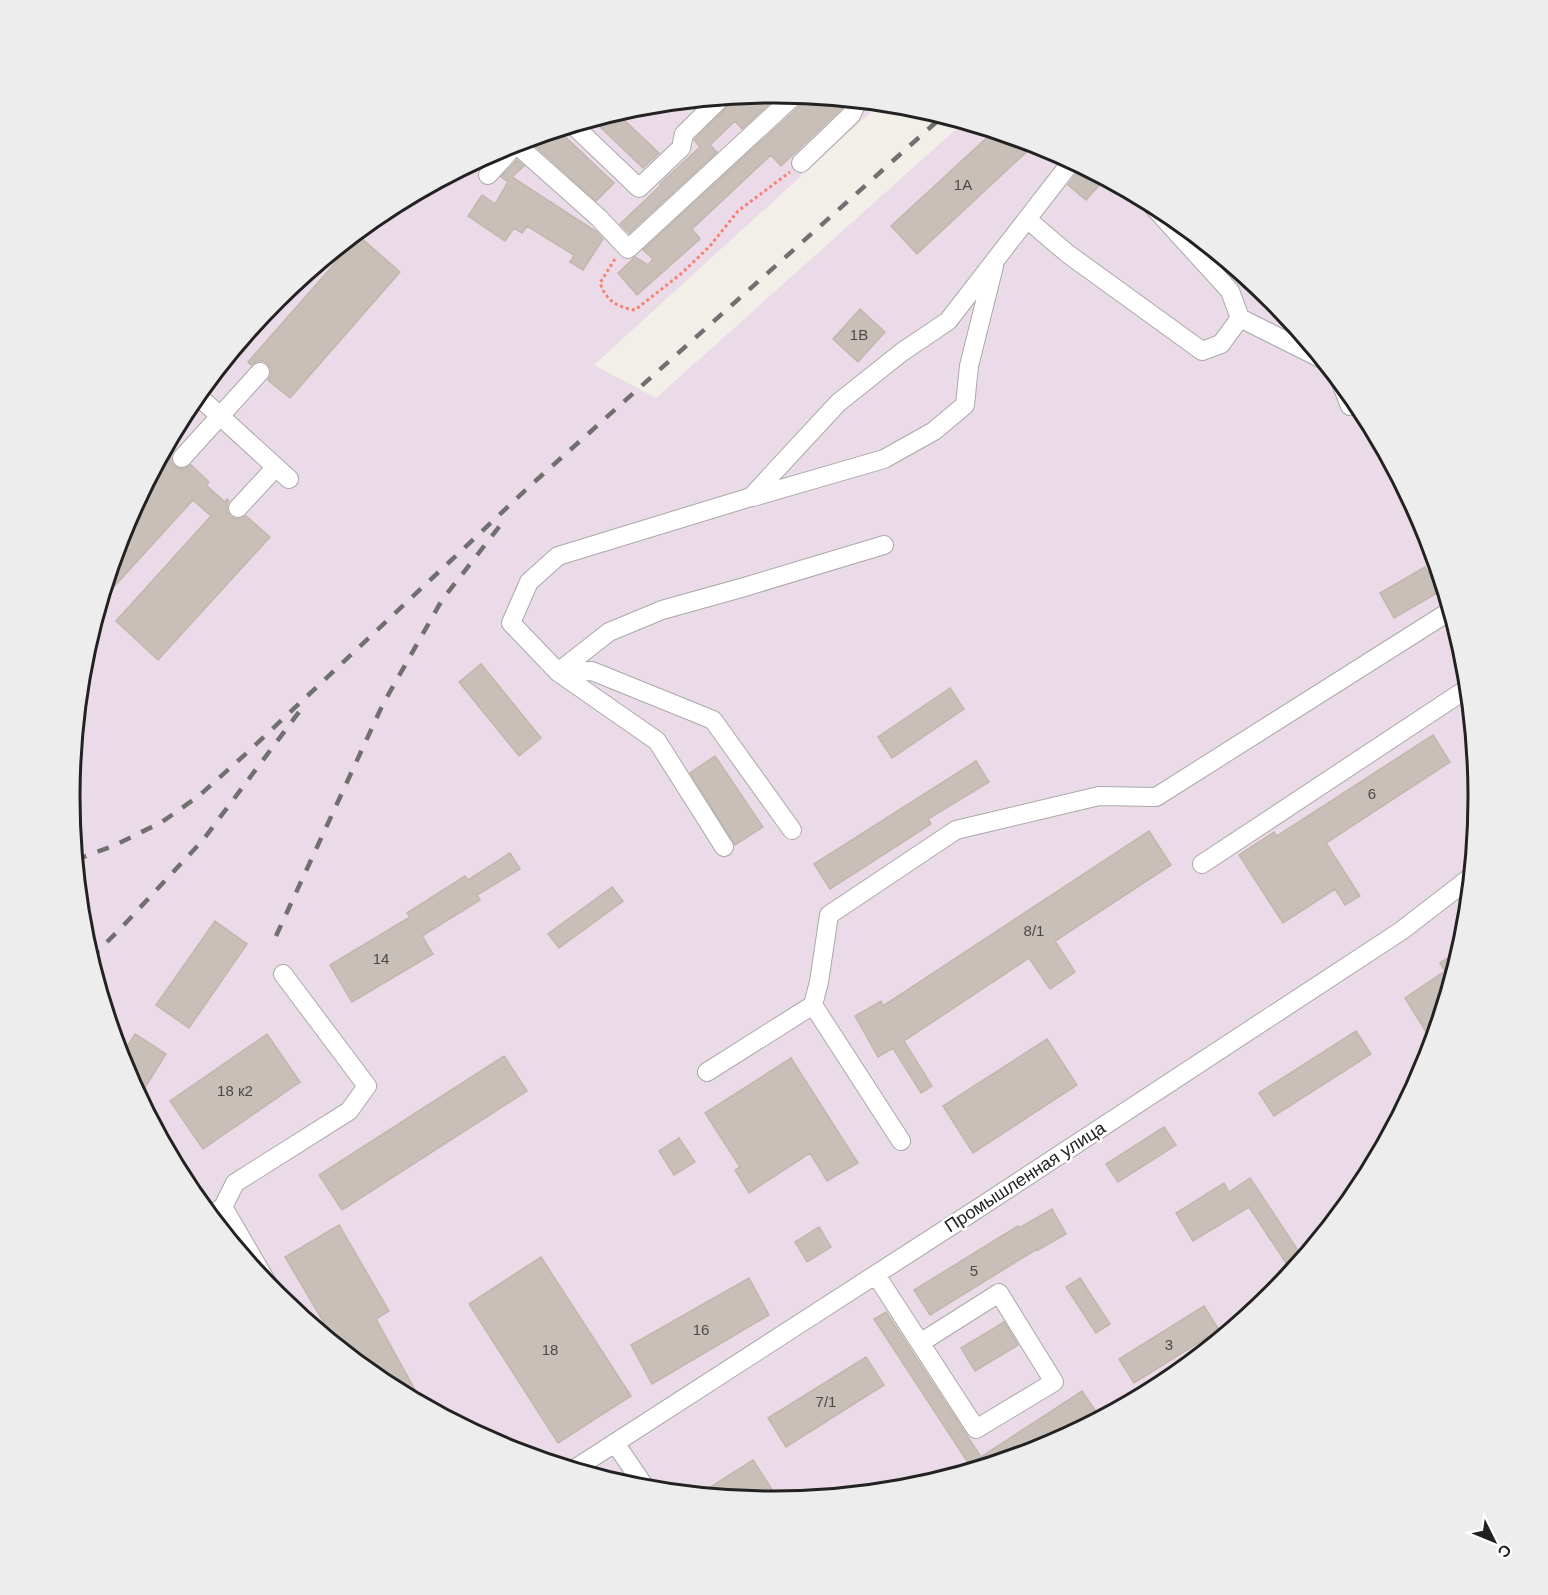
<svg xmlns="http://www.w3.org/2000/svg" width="1548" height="1595" viewBox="0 0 1548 1595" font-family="Helvetica,sans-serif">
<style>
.industrial{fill:#ebdbe8}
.building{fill:#c7bfb8;stroke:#c4b6ab;stroke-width:1.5}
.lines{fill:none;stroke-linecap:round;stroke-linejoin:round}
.minor-casing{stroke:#a9a9a9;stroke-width:20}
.path{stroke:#fa8072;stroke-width:3;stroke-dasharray:3 3;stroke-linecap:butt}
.minor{stroke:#fff;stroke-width:18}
.rail{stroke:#707070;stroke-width:4.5;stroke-dasharray:12 12;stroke-linecap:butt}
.labels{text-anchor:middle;stroke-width:5;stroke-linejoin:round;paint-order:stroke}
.number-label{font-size:15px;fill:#4b4948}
.street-label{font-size:18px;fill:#222;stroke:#fff}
.rim{fill:none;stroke:#222;stroke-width:3}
</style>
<rect width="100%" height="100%" fill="#f2efe9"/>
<!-- industrial -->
<path class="industrial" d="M774 93 881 103 594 365 656 398 964 122 1044 146 1166 212 1273 299 1360 406 1425 528 1466 660 1479 798 1465 935 1425 1068 1360 1189 1272 1296 1165 1384 1043 1449 911 1489 774 1502 636 1489 504 1449 382 1383 275 1296 188 1189 123 1067 82 935 69 797 83 660 123 527 188 406 276 299 383 211 505 146 637 106Z"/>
<!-- building -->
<path class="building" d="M774 93H780L742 129 735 121 710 145 717 152 629 233 620 224 661 185 660 184 700 147 694 140 738 96Z
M806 96 846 100 842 108 781 166 771 155 692 229 700 239 637 295 618 273 635 257 648 265 653 259 643 250 803 103Z
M626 109 622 118 659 153 643 168 592 119Z
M558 130 614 183 596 201 531 142 537 136Z
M994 131 1035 144 917 254 891 226Z
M517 160 524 166 512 177 597 232 603 239 583 270 570 262 574 255 527 226 522 233 514 228 505 241 468 216 482 195 495 204 508 182 501 177Z
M1082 167 1105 179 1086 200 1068 185Z
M359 236 400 272 290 398 268 380 271 375V369L267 363 263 361H257L251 365 248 362Z
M860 309 885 332 858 362 833 339Z
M167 444 174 450 171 456V461L174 466 180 469 186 468 191 465 209 482 206 485 225 502 227 499 229 501 227 505V511L231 517 236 519H241L246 516 270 537 158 660 116 621 211 516 193 500 100 602 123 527Z
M1425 567 1439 592 1394 618 1380 593Z
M481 664 541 738 519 756 459 682Z
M950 688 964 709 892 758 878 737Z
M1433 735 1450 762 1326 843 1360 896 1345 905 1335 889 1283 923 1239 855 1274 832 1277 836Z
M715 756 763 827 735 845 690 773Z
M976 761 989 782 928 819 931 824 830 889 814 864Z
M1149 831 1171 865 1055 941 1075 972 1050 989 1029 958 904 1041 932 1086 921 1093 893 1048 878 1057 855 1016 881 1001 883 1006Z
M510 853 520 869 477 895 480 900 422 936 433 954 352 1002 330 965 410 917 407 913 465 876 468 880Z
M612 887 623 901 559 948 548 934Z
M215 921 247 944 189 1028 156 1005Z
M1461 949 1452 980 1433 1043 1405 998 1445 971 1440 963Z
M1356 1031 1371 1054 1274 1116 1259 1093Z
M135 1034 166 1054 139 1097 123 1067 120 1058Z
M267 1034 300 1082 203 1149 170 1101Z
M1047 1039 1077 1085 973 1153 943 1106Z
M504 1056 527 1091 342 1210 319 1175Z
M791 1058 858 1163 827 1181 810 1153 749 1193 735 1170 740 1167 705 1113Z
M1164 1127 1176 1145 1118 1182 1106 1164Z
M679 1138 695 1162 674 1175 659 1151Z
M1250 1178 1303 1258 1292 1272 1249 1207 1193 1241 1176 1213 1224 1183 1229 1192Z
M1052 1209 1066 1234 1038 1250 1037 1249 930 1315 914 1290 1018 1226 1019 1228Z
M339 1225 389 1311 376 1319 424 1406 382 1383 347 1355 339 1341 336 1343 285 1257Z
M819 1227 831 1247 807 1262 795 1242Z
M541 1257 631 1396 558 1443 469 1304Z
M749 1278 769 1315 652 1384 631 1345Z
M1080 1278 1110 1324 1096 1333 1066 1287Z
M1204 1306 1219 1330 1134 1383 1119 1359Z
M886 1312 981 1457 1082 1391 1099 1416 1073 1433 1043 1449 961 1474 959 1471 969 1464 874 1319Z
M1004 1322 1018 1345 975 1371 961 1348Z
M866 1357 884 1385 786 1447 768 1418Z
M753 1460 780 1502H774L698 1495Z"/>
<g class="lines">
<defs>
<path id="minor" d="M573 125 639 188 681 148 684 134 721 98
M516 144 599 218 628 249 795 95
M801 163 851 115 858 101
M488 175 518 142
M1027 219 1068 254 1202 351 1221 344 1240 318 1230 291 1150 203
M1240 318 1322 359
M1341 383 1350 406 1357 402
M197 395 289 479
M182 458 260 372
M753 497 884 459 934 431 965 405 969 366 994 266
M238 508 276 467
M558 672 609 632 662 610 741 588 884 545
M558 672 592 671 713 720 792 830
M724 847 657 741 558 672 511 623 529 582 558 556 751 497 838 403 902 352 948 321 1072 161
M1202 864 1468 688
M707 1072 813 1005
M901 1141 813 1005 819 982 829 915 956 830 1099 796 1156 797 1450 611
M223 1207 235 1183 349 1111 367 1086 283 974
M209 1216 223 1207 272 1291
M876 1275 976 1429 1054 1382 999 1293 920 1343
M615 1443 647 1490
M573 1470 971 1213 1401 931 1471 877"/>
</defs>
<!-- minor casing -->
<use href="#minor" class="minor-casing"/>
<!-- path -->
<path class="path" d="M615 259 600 283C606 300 616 307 635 310L682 273 710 246 738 211 790 172"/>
<!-- minor -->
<use href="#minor" class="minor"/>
<!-- rail -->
<path class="rail" d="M75 860 113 846 162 822 200 795 250 750 532 484 943 116
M276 936 383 704 442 600 506 518
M90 959 121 928 203 840 299 712"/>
</g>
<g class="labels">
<!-- number labels -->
<g class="number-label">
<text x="963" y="190">1А</text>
<text x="859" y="340">1В</text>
<text x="1372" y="799">6</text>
<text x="1034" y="936">8/1</text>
<text x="381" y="964">14</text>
<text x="235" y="1096">18 к2</text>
<text x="974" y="1276">5</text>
<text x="701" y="1335">16</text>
<text x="1169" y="1350">3</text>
<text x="550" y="1355">18</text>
<text x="826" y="1407">7/1</text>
</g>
<!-- street labels -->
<g class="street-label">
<text transform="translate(1025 1177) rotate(-33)" y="6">Промышленная улица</text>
</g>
</g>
<!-- crop -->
<path d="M0 0H1548V1595H0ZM80 797a694 694 0 1 1 1388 0a694 694 0 1 1-1388 0Z" fill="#ededed" fill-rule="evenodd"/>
<path class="rim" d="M80 797a694 694 0 1 1 1388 0a694 694 0 1 1-1388 0Z"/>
<!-- north arrow -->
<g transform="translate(1494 1541) rotate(133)" stroke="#ffffff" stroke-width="4.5" paint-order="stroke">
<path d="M0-4.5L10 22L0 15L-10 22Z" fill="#222222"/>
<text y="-9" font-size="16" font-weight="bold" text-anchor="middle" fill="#222222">С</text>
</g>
</svg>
